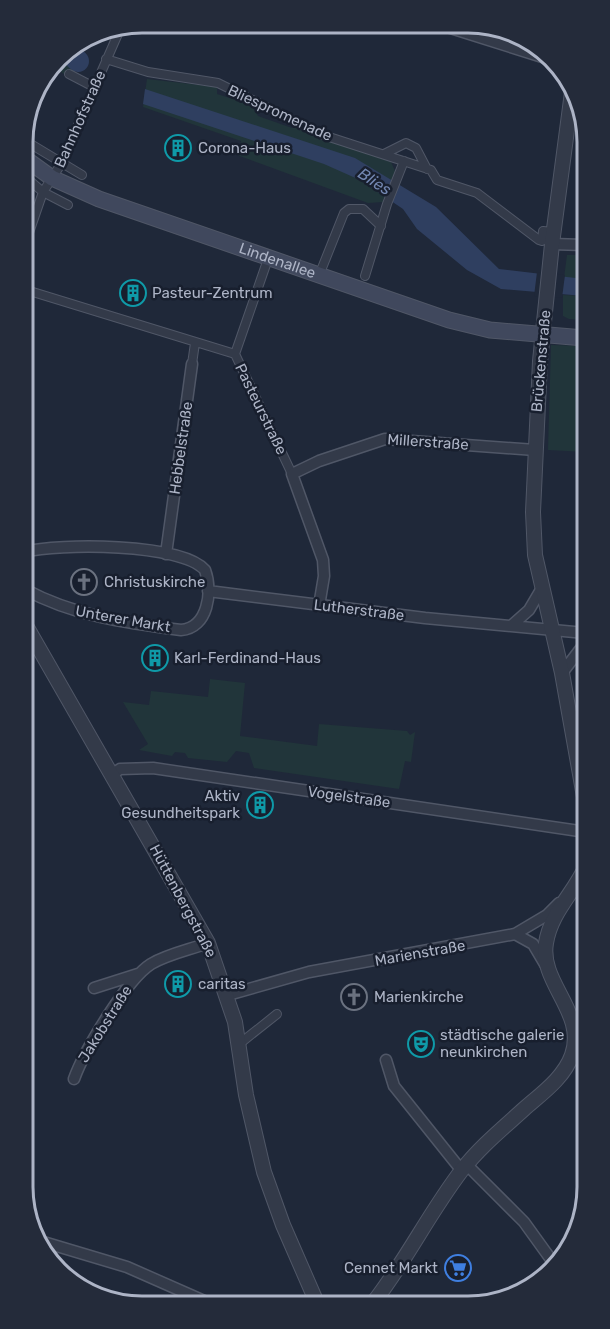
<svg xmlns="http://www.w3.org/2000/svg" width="610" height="1329" viewBox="0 0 610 1329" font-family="Rubik,sans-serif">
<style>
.green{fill:#21353a}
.water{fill:#2f3f60}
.pier{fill:#1f2839}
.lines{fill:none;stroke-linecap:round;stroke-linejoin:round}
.river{stroke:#2f3f60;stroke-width:22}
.pedestrian-tunnel{stroke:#343d4e;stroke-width:8;stroke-dasharray:8 4;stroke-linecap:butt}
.pedestrian-casing{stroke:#505767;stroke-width:10}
.minor-casing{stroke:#505767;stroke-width:13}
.tertiary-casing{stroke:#505767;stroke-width:16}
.secondary-casing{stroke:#505767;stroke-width:17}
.pedestrian{stroke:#333a49;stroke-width:8}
.minor{stroke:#333a49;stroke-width:10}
.tertiary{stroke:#333a49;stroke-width:14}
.secondary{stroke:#40485d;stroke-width:15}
.labels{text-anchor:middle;stroke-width:5;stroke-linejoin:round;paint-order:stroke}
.street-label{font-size:15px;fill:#adb4c6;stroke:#181f2e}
.poi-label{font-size:15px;fill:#adb4c6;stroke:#181f2e;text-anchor:start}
.water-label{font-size:16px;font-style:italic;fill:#7387b1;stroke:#181f2e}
.rim{fill:none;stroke:#adb4c6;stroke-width:3}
</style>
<rect width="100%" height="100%" fill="#1f2839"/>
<!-- green -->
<path class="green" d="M87 37 72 80 53 66 63 52Z
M147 79 217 87V94L252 105 258 116 292 128 297 126 308 130 309 134 391 162 395 171 383 202 368 203 237 155 241 141 143 107Z
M567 255H584V279L564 278Z
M563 295 584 296V320L569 319 563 316Z
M551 345 584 346 585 452 548 450Z
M210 679 245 683 240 736 317 746 319 724 407 731 410 735 415 732 411 762 405 761 399 789 254 768 249 753 236 751 227 762 188 758 185 753 175 752 172 756 139 750 148 744 123 702 149 705 151 691 208 697Z"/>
<!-- water -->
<path class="water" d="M145 89 355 158 436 207 499 269 584 279V296L501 289 467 270 417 229 403 209 360 180 324 164 143 104Z"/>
<!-- pier -->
<path class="pier" d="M537 272 565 275 562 298 534 296Z"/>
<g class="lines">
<!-- river -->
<path class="river" d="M66 50 78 61"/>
<!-- pedestrian-tunnel -->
<path class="pedestrian-tunnel" d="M24 407H26"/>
<defs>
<path id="pedestrian" d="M106 59 148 72 218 83 323 135 431 170 437 180 477 193 539 240 542 241 543 231 553 232
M69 74 94 87
M24 140 82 175
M384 154 406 143 416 148 427 169
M23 175 43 192 68 205
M23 250 43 192 61 164 121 27
M320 273 344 213 349 209H363L381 226
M365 276 387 204 404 161
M23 289 235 354 292 474
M235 354 269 256
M192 364 195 343
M243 1041 277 1014"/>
<path id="minor" d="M441 25 555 61
M552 244 584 245
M24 552C59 543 181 543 205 570 213 592 208 628 181 630 126 623 74 616 24 589
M166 554 192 364
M208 591 425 618 585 633
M319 606 324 576 323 560 292 474 319 461 385 439 535 450
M511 626 529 610 542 588
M562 673 585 643
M113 774 120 769 153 768 586 832
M515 934 533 944 546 966
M94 988 138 974
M228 995 309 972 515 934 547 915 559 903
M386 1060 394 1086 462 1171
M74 1079C84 1051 127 979 151 964 168 954 189 950 208 943
M467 1165 524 1222 555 1265
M40 1241 127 1267 211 1304"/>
<path id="tertiary" d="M572 92 552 244 540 361 533 512 535 555 562 673 586 808
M25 624 208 943 235 1022 246 1095 264 1172 283 1225 317 1303
M373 1303C406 1261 429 1213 462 1170 480 1147 502 1129 524 1109 541 1094 564 1078 572 1055 587 1013 539 983 546 943 551 912 574 893 586 866"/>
<g id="secondary">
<path id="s1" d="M23 157 52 178 99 199 449 320 490 330 584 338"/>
</g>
</defs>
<!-- pedestrian casing -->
<use href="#pedestrian" class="pedestrian-casing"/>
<!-- minor casing -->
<use href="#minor" class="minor-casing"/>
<!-- tertiary casing -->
<use href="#tertiary" class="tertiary-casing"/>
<!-- secondary casing -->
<use href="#secondary" class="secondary-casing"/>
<!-- pedestrian -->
<use href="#pedestrian" class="pedestrian"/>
<!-- minor -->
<use href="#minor" class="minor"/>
<!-- tertiary -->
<use href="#tertiary" class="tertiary"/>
<!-- secondary -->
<use href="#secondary" class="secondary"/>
</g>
<!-- icons -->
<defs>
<symbol id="building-ring" viewBox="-11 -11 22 22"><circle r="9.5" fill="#181f2e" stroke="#0f9aa8" stroke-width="1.5"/><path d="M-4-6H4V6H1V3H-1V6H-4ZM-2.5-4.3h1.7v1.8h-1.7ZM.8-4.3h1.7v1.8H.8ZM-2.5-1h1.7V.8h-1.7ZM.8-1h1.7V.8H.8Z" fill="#0f9aa8"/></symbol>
<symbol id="church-ring" viewBox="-11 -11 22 22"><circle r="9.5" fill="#181f2e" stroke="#6b7280" stroke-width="1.5"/><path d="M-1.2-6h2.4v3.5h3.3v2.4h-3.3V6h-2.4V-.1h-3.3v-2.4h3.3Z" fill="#6b7280"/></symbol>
<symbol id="theatre-ring" viewBox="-11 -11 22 22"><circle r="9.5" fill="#181f2e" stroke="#0f9aa8" stroke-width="1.5"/><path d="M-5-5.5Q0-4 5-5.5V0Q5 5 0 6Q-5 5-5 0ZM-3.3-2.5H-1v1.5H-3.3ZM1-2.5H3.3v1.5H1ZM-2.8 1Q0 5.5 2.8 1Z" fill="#0f9aa8"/></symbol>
<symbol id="supermarket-ring" viewBox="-11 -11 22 22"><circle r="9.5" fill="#181f2e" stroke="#3f7fe0" stroke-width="1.5"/><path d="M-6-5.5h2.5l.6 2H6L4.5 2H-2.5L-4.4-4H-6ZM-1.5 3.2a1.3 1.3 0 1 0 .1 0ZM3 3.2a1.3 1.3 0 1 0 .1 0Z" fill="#3f7fe0"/></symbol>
</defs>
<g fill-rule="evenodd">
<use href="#building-ring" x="163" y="133" width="30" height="30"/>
<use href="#building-ring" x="118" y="278" width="30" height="30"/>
<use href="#church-ring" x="69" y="567" width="30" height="30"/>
<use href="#building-ring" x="140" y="643" width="30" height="30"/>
<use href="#building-ring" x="245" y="790" width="30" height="30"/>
<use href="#building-ring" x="163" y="969" width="30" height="30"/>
<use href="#church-ring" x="339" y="982" width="30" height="30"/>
<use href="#theatre-ring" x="406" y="1029" width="30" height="30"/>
<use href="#supermarket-ring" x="443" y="1253" width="30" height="30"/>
</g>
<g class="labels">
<!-- street labels -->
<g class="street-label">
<text transform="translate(280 113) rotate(25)" y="5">Bliespromenade</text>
<text transform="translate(80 119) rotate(-66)" y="5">Bahnhofstraße</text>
<text dy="5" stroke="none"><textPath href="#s1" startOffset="276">Lindenallee</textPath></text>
<text transform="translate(541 361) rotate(-85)" y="5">Brückenstraße</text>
<text transform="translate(261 409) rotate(64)" y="5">Pasteurstraße</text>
<text transform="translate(428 442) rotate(4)" y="5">Millerstraße</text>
<text transform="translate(181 448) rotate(-82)" y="5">Hebbelstraße</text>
<text transform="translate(359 610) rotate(7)" y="5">Lutherstraße</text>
<text transform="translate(123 619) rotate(10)" y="5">Unterer Markt</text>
<text transform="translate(349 797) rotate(8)" y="5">Vogelstraße</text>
<text transform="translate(183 901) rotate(62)" y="5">Hüttenbergstraße</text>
<text transform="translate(420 953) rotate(-10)" y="5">Marienstraße</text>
<text transform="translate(105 1024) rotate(-58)" y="5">Jakobstraße</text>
</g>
<!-- poi labels -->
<g class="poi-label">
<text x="198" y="153">Corona-Haus</text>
<text x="152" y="298">Pasteur-Zentrum</text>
<text x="104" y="587">Christuskirche</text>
<text x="174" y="663">Karl-Ferdinand-Haus</text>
<text x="240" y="801" text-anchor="end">Aktiv<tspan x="240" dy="17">Gesundheitspark</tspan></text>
<text x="198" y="989">caritas</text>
<text x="374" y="1002">Marienkirche</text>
<text x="440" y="1040">städtische galerie<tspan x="440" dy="17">neunkirchen</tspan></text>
<text x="438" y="1273" text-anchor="end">Cennet Markt</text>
</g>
<!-- water labels -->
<g class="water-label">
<text transform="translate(375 181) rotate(33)" y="6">Blies</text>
</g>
</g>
<!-- crop -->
<path d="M0 0H610V1329H0ZM142 33H468A109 109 0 0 1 577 142V1187A109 109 0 0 1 468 1296H142A109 109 0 0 1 33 1187V142A109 109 0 0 1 142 33Z" fill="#242b3a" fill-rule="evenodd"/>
<path class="rim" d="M142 33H468A109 109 0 0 1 577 142V1187A109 109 0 0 1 468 1296H142A109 109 0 0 1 33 1187V142A109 109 0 0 1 142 33Z"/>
</svg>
